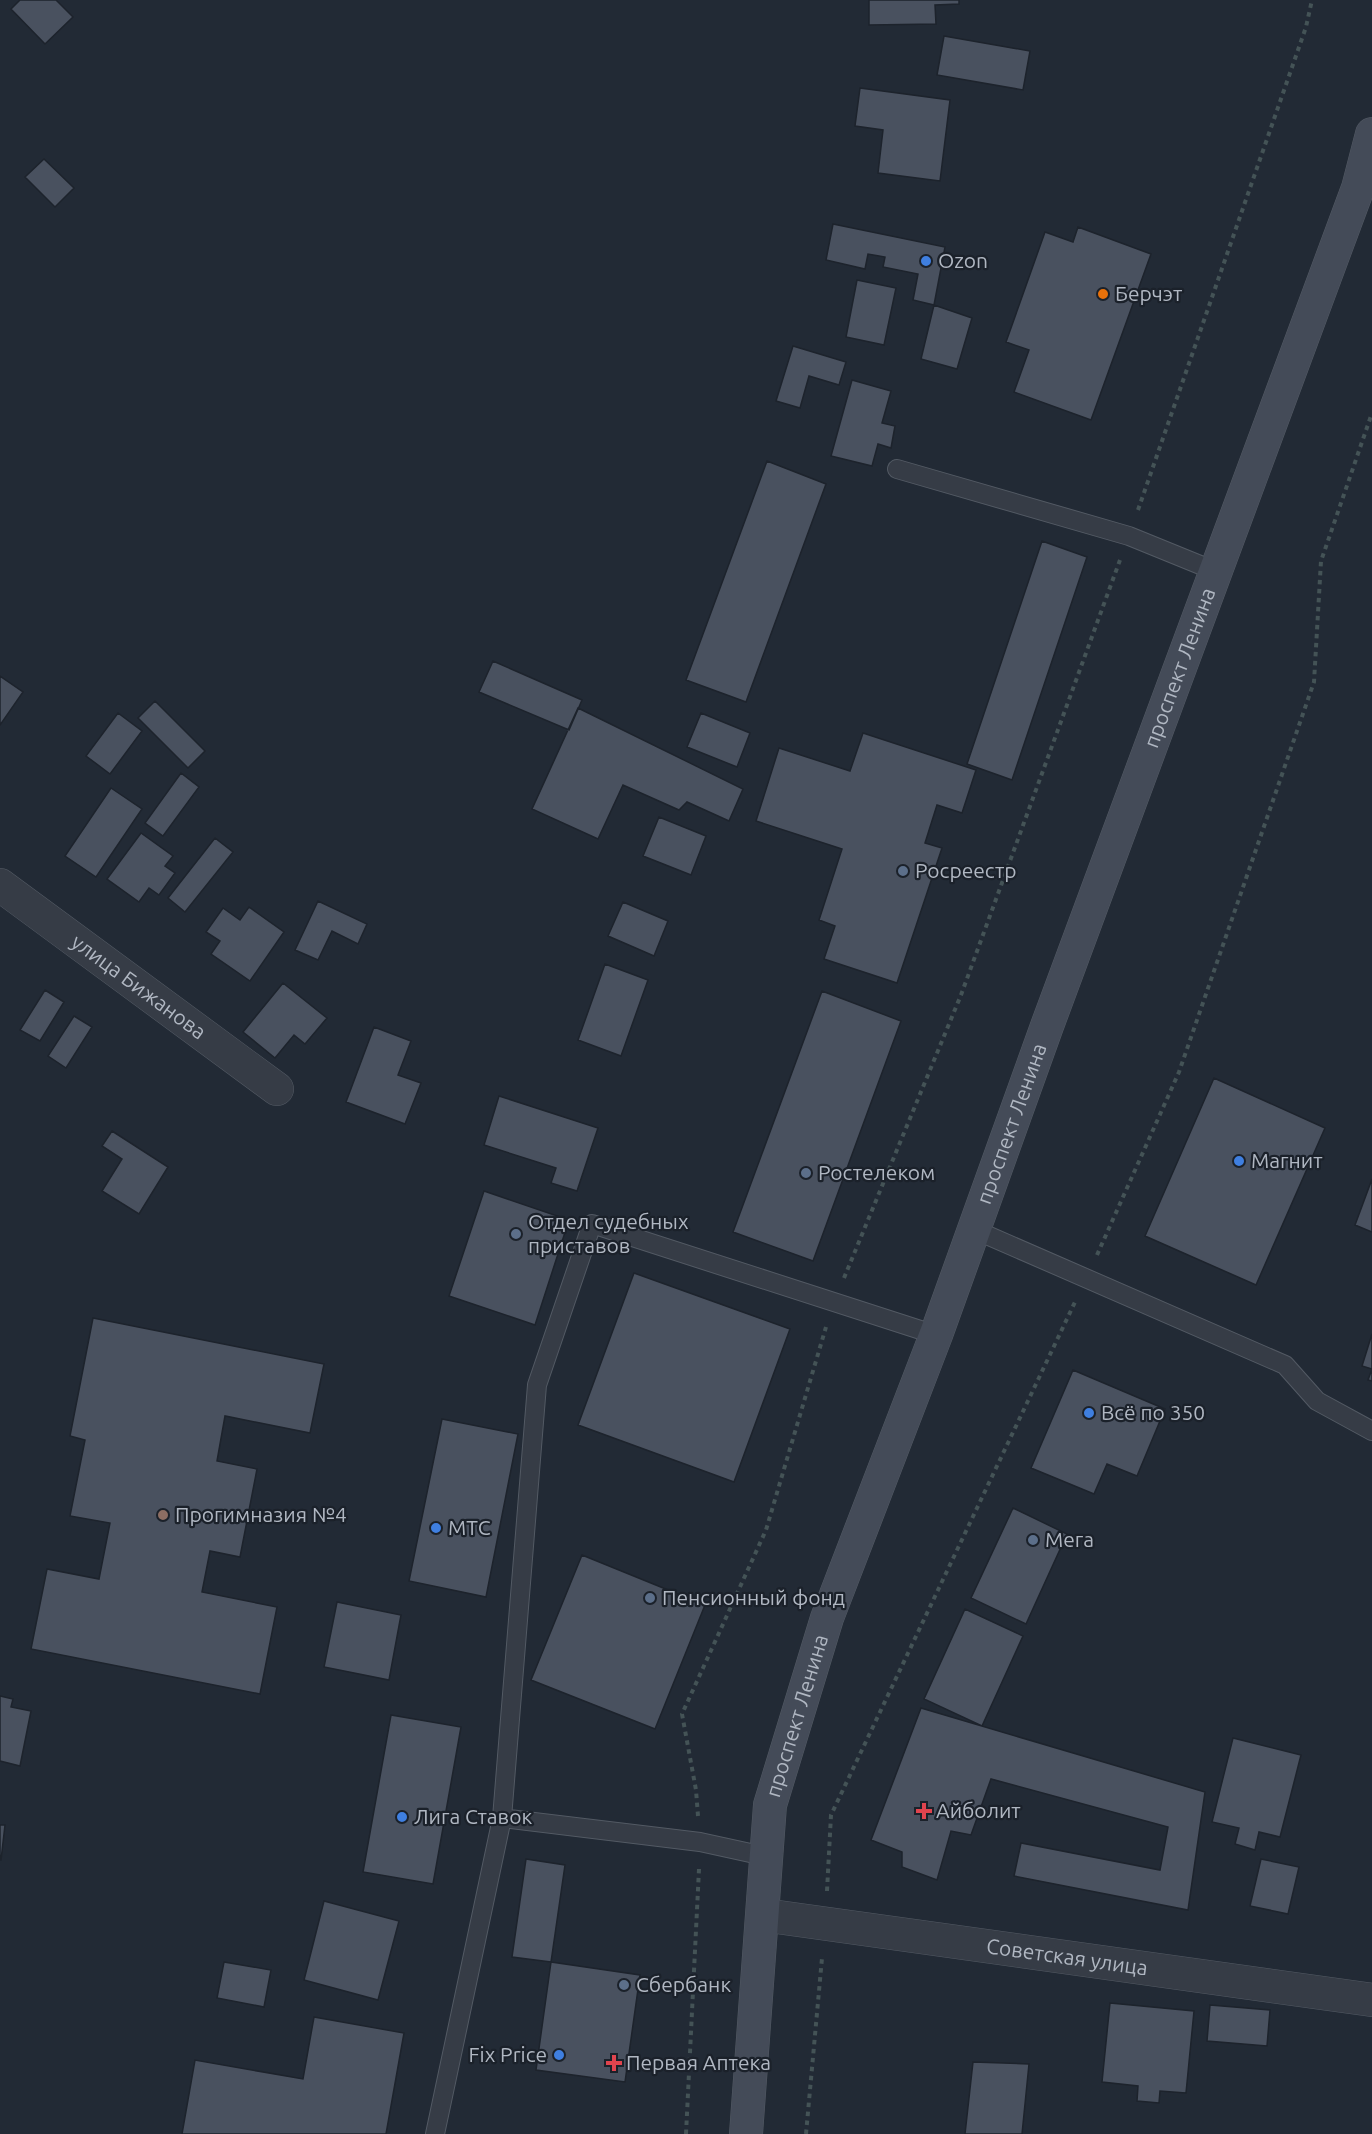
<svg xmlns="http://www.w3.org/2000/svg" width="1372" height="2134" viewBox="0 0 1372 2134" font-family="Ubuntu,sans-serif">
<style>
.building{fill:#49515f;stroke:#1d232c;stroke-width:1.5}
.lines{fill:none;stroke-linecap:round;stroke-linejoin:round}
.service-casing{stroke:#535a64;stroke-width:20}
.minor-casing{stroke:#535a64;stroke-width:34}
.secondary-casing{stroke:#535a64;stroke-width:34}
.path{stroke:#445356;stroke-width:4;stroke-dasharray:4.5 4.5;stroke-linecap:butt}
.service{stroke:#363c46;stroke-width:18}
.minor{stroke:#363c46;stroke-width:33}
.secondary{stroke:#444b58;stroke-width:33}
.shop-dot{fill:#3f7fe0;stroke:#1b212a;stroke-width:2}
.food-dot{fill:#e8710a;stroke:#1b212a;stroke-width:2}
.service-dot{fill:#5c6f8a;stroke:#1b212a;stroke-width:2}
.education-dot{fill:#8d6e63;stroke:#1b212a;stroke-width:2}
.health-dot{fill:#e0444e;stroke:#1b212a;stroke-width:2}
.labels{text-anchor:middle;stroke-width:4.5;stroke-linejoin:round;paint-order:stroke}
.poi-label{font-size:21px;fill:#b0b7c2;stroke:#1b212a;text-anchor:start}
.street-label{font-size:21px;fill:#b0b7c2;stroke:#1b212a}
</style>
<rect width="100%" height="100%" fill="#222a35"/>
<!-- building -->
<path class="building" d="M20 0H56L73 17 45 44 11 9Z
M869 0H959V4L935 5 936 24 869 25Z
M944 36 1030 51 1023 90 937 75Z
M860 88 950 100 940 181 878 173 883 130 855 126Z
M44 159 74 188 55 207 25 177Z
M833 224 945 247 934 305 913 300 918 274 883 267 885 257 868 254 865 269 826 260Z
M1078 227 1151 254 1091 420 1014 392 1029 350 1006 342 1045 232 1073 242Z
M857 280 896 288 884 345 846 337Z
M934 305 972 318 957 369 921 359Z
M793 346 846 362 839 385 809 376 800 408 776 401Z
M852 380 891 391 882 423 895 426 891 448 878 444 872 466 831 456Z
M767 461 826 484 746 702 686 680Z
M1042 541 1087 557 1012 780 967 764Z
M493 661 582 700 569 730 479 692Z
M0 676 23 692 0 725Z
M155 701 205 751 188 768 138 718Z
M578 708 743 789 729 821 687 802 679 810 623 785 598 839 532 809Z
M118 713 142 731 110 774 86 756Z
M701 713 750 733 737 767 687 747Z
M863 733 976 770 962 813 937 805 925 843 942 848 897 983 824 959 835 926 819 920 842 849 756 821 779 748 850 771Z
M181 773 199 787 163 836 145 823Z
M111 788 142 809 96 877 65 856Z
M659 817 706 836 691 875 643 856Z
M141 833 173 856 165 866 175 873 159 895 149 888 139 902 107 879Z
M215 838 233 852 185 912 168 898Z
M318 901 367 924 358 944 332 931 318 960 295 950Z
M623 902 668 921 654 956 608 936Z
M249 907 284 932 250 981 211 954 220 941 206 932 223 908 240 920Z
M605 964 648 980 621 1056 578 1040Z
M283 983 327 1018 305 1044 294 1035 275 1058 243 1032Z
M45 990 64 1002 40 1041 20 1030Z
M822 991 901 1021 813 1261 733 1232Z
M74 1016 92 1027 66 1068 48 1056Z
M374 1027 411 1041 398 1075 421 1083 405 1124 346 1102Z
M1214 1078 1325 1128 1256 1285 1145 1236Z
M499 1096 598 1128 577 1191 551 1183 556 1168 484 1145Z
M112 1131 168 1167 139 1214 102 1191 122 1159 102 1146Z
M1372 1179V1232L1355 1225Z
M484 1191 569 1220 535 1325 449 1296Z
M634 1273 790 1329 734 1482 578 1425Z
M93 1318 324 1364 310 1433 225 1416 217 1461 257 1469 240 1557 210 1551 202 1592 277 1607 260 1694 31 1649 47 1569 99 1579 110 1523 70 1516 85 1440 70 1436Z
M1372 1334V1381L1368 1380 1372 1369 1362 1366Z
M1073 1370 1165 1409 1137 1476 1107 1464 1094 1494 1031 1468Z
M442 1419 518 1434 486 1597 409 1581Z
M1013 1508 1067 1534 1026 1624 971 1598Z
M582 1555 705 1605 655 1729 531 1680Z
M337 1602 401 1615 389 1680 324 1667Z
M965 1609 1023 1636 982 1726 924 1699Z
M0 1696 13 1699 11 1707 31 1711 20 1766 0 1761Z
M921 1708 1205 1792 1188 1910 1014 1876 1021 1843 1160 1870 1168 1827 991 1779 971 1835 951 1831 937 1880 902 1867V1852L871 1840Z
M391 1715 461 1727 433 1884 363 1872Z
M1233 1738 1301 1755 1280 1837 1259 1832 1255 1850 1235 1844 1239 1828 1212 1822Z
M0 1825H5L1 1860H0Z
M526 1859 565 1865 551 1962 512 1957Z
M1261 1859 1299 1867 1288 1914 1250 1906Z
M324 1901 399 1921 378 2000 304 1980Z
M224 1962 271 1970 264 2007 217 1998Z
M551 1962 640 1975 625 2082 536 2070Z
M1110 2003 1194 2011 1186 2093 1160 2091 1159 2103 1137 2101 1138 2086 1102 2082Z
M1210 2005 1270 2010 1267 2046 1207 2041Z
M314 2017 404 2033 386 2134H182L195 2060 303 2079Z
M973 2062 1029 2064 1022 2134H965Z"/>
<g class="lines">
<defs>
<path id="service" d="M897 469 1129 536 1215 571
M973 1229 1285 1365 1317 1401 1372 1431
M502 1818 537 1385 592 1224 936 1335
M435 2134 502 1818 700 1842 764 1856"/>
<g id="minor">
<path id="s1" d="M0 885 277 1089"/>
<path id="s2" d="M764 1915 1372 2000"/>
</g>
<g id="secondary">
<path id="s3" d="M746 2134 770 1805 827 1618 936 1335 1047 1026 1358 188 1372 134"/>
</g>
</defs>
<!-- service casing -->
<use href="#service" class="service-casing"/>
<!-- minor casing -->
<use href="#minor" class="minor-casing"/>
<!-- secondary casing -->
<use href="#secondary" class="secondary-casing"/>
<!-- path -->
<path class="path" d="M1138 510 1306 27 1312 0
M1097 1255 1179 1072 1314 682 1321 561 1372 413
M844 1278 961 995 1120 560
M698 1816 696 1790 682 1714 766 1530 826 1327
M827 1891 831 1815 1075 1302
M686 2134 699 1869
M806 2134 822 1958"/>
<!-- service -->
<use href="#service" class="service"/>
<!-- minor -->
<use href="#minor" class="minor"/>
<!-- secondary -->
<use href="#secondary" class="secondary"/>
</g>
<!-- markers -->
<g class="shop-dot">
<circle cx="926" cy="261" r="6"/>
<circle cx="1239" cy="1161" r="6"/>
<circle cx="1089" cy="1413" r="6"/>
<circle cx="436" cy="1528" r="6"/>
<circle cx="402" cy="1817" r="6"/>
<circle cx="559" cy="2055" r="6"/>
</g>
<circle class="food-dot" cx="1103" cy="294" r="6"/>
<g class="service-dot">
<circle cx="903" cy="871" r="6"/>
<circle cx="806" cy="1173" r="6"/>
<circle cx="516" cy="1234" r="6"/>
<circle cx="1033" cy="1540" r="6"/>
<circle cx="650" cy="1598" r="6"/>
<circle cx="624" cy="1985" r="6"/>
</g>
<circle class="education-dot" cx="163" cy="1515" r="6"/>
<g class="health-dot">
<path d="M921 1802h6v6h6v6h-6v6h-6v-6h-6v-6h6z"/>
<path d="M611 2054h6v6h6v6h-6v6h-6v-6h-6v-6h6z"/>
</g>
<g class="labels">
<!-- poi labels -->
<g class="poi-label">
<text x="938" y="268">Ozon</text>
<text x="1115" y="301">Берчэт</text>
<text x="915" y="878">Росреестр</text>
<text x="1251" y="1168">Магнит</text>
<text x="818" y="1180">Ростелеком</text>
<text x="528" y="1229">Отдел судебных<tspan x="528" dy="24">приставов</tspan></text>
<text x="1101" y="1420">Всё по 350</text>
<text x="175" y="1522">Прогимназия №4</text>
<text x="448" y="1535">МТС</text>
<text x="1045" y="1547">Мега</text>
<text x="662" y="1605">Пенсионный фонд</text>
<text x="936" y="1818">Айболит</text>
<text x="414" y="1824">Лига Ставок</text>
<text x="636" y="1992">Сбербанк</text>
<text x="547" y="2062" text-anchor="end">Fix Price</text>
<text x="626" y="2070">Первая Аптека</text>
</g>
<!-- street labels -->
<g class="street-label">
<text dy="7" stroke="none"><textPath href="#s3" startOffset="1539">проспект Ленина</textPath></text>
<text dy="7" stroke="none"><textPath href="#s1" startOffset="172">улица Бижанова</textPath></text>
<text dy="7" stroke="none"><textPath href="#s3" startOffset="1053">проспект Ленина</textPath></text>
<text dy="7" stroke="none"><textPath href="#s3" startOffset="423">проспект Ленина</textPath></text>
<text dy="7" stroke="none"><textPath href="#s2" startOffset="306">Советская улица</textPath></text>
</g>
</g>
</svg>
